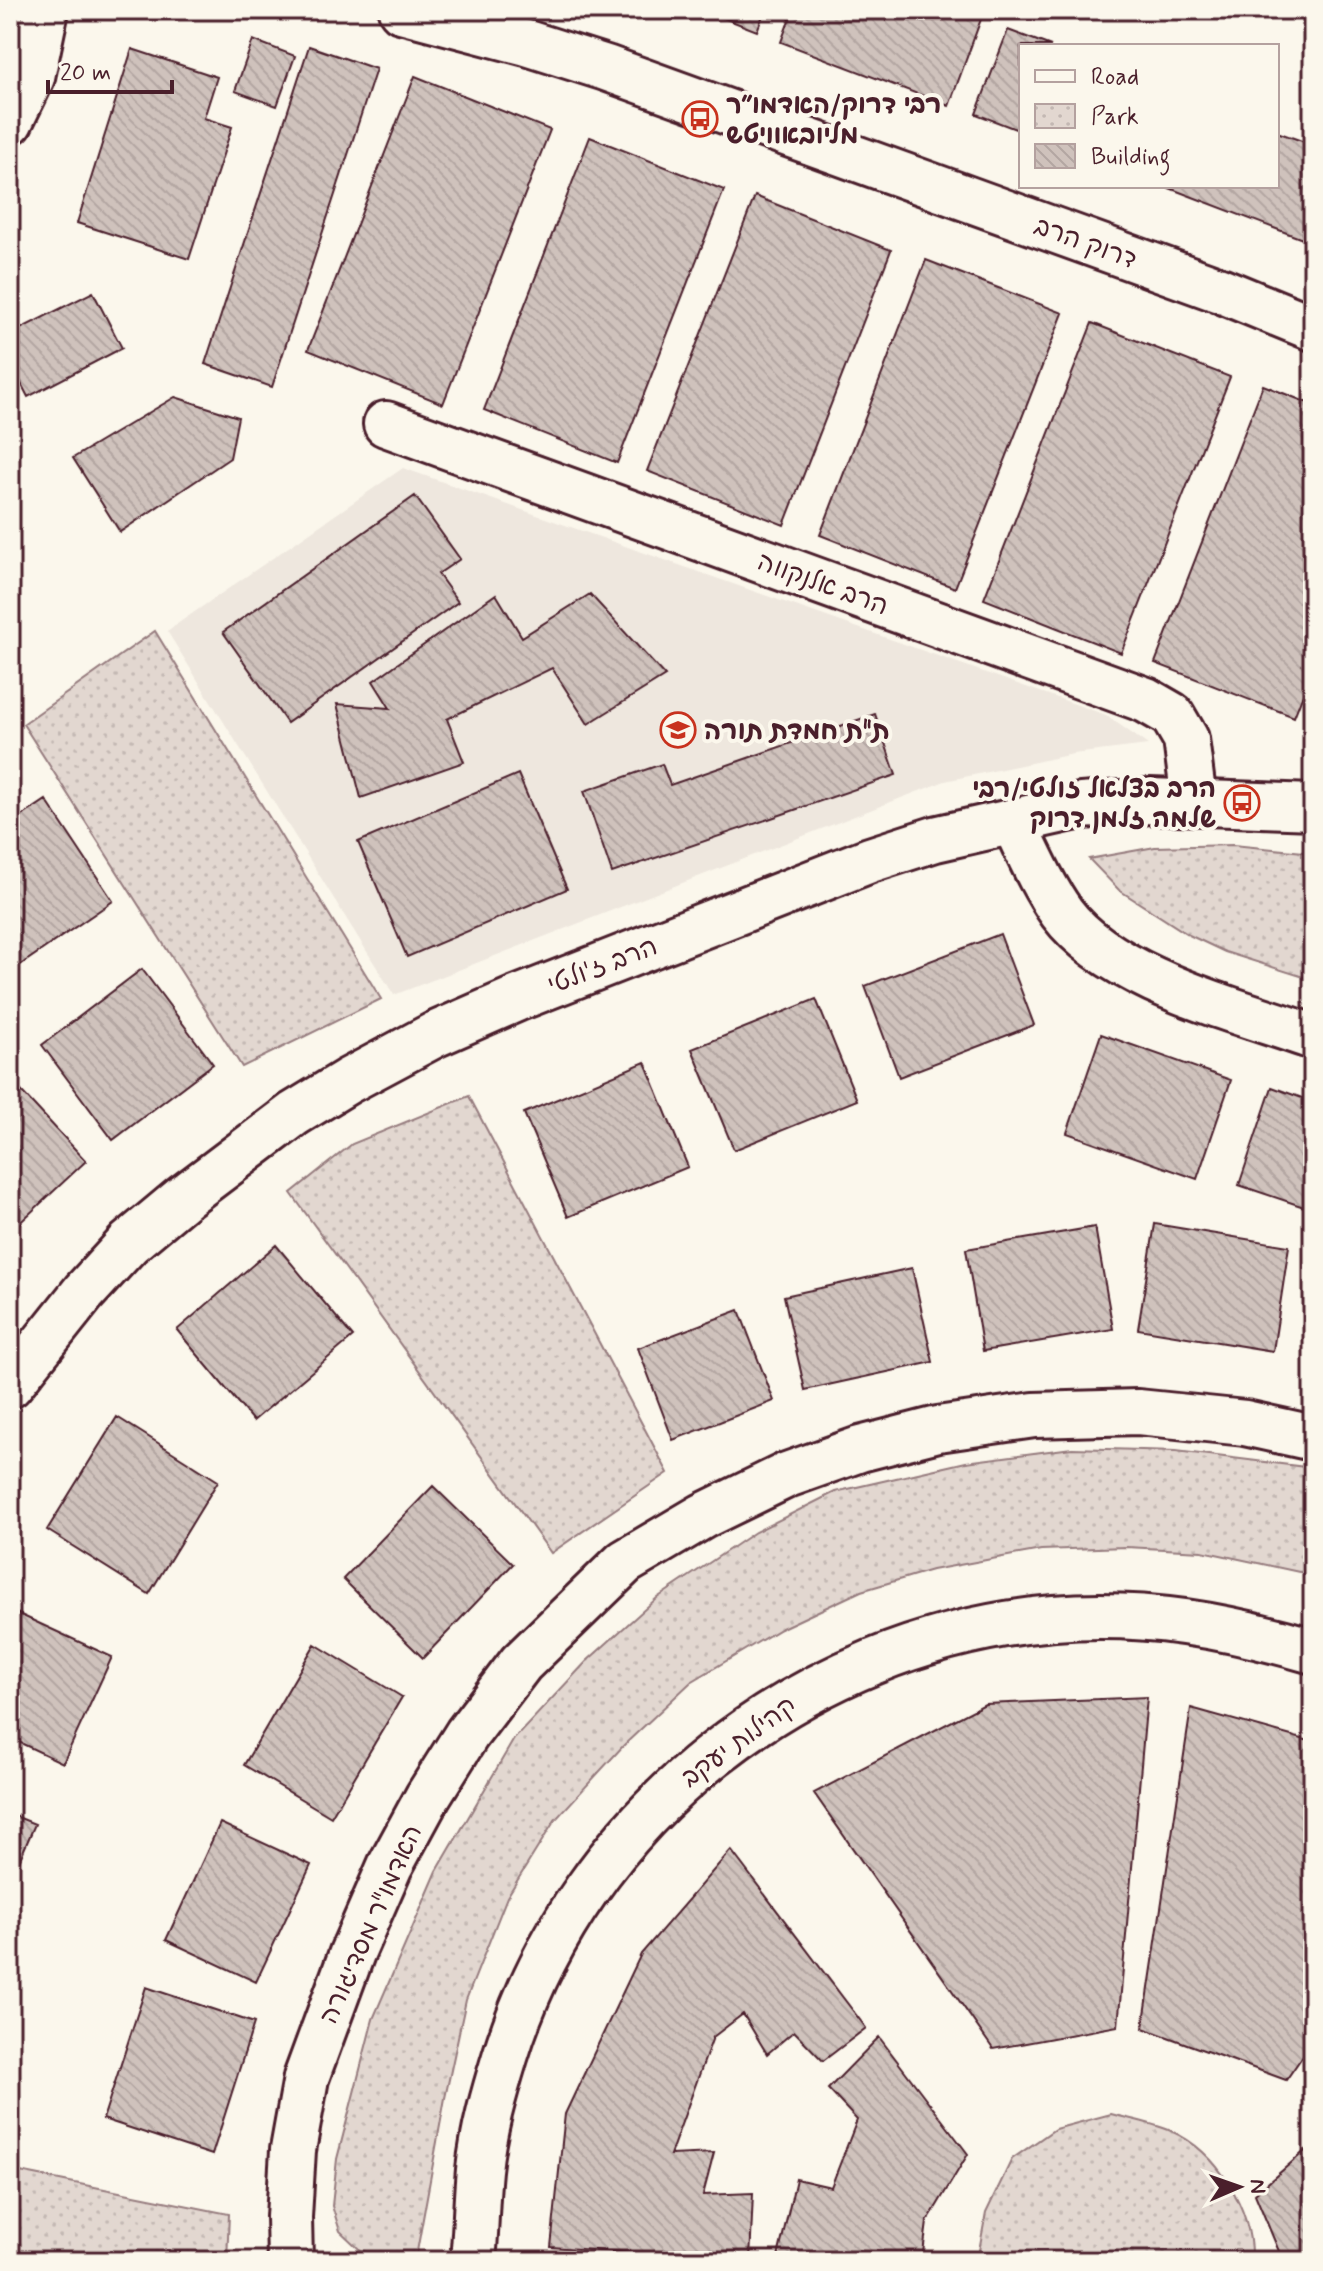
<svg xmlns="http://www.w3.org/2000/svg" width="1323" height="2271" viewBox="0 0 1323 2271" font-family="Mynerve,'Playpen Sans Hebrew',sans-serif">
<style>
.built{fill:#eee7de}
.park{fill:url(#park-dots);stroke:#967b7e;stroke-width:2}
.building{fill:url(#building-back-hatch);stroke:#4a1f2b;stroke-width:2}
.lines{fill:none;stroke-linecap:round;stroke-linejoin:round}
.minor-casing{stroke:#4a1f2b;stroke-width:50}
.tertiary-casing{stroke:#4a1f2b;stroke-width:50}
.minor{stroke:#fbf7ec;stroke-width:44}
.tertiary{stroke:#fbf7ec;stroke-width:44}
.labels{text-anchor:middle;stroke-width:8;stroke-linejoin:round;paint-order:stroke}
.poi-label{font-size:26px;font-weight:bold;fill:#4a1f2b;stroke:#fbf7ec;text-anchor:start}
.street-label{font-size:26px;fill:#4a1f2b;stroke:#fbf7ec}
</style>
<defs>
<pattern id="park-dots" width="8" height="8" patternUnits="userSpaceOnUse" patternTransform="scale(2)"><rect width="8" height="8" fill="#e2d7d0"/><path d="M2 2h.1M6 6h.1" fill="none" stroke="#c3b8b3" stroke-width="1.8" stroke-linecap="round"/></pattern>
<pattern id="building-back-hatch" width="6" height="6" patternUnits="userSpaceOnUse" patternTransform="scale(2)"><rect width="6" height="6" fill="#cfc2bc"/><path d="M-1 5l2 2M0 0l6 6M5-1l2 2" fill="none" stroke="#b3a6a2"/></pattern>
</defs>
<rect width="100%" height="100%" fill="#fbf7ec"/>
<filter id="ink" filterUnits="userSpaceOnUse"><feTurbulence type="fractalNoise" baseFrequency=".0125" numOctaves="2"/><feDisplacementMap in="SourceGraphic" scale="16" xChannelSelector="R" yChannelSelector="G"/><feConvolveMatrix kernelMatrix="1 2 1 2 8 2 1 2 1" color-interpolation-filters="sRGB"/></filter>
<g filter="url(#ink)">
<!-- built -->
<path class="built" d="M403 468 1106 715 1148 745 1073 754 945 781 394 995 167 631Z"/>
<!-- park -->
<path class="park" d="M155 631 381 999 242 1067 23 724Z
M1233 845 1313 853V980L1225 952 1189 935 1119 890 1089 859 1155 847Z
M469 1096 668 1473 551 1553 291 1193 352 1144Z
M1072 1448 1176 1451 1313 1468V1575L1202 1551 1126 1547 1041 1550 932 1570 861 1591 780 1629 691 1682 624 1745 555 1820 507 1897 466 2000 445 2098 416 2257 378 2258 359 2249 340 2231 332 2206 337 2159 373 2019 437 1871 514 1739 587 1661 657 1598 755 1532 835 1492 966 1462Z
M1111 2114C1130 2119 1153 2123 1171 2131 1218 2152 1253 2210 1251 2261H977L986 2213 1012 2159 1055 2129Z
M10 2170 229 2214 227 2261H10Z"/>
<!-- building -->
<path class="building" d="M703 10H765L757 31Z
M793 10H958L981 19 949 106 781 42Z
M1008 30 1051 46H1021V131L976 114Z
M253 40 295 56 277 106 235 91Z
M309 46 376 69 272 387 205 364Z
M132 49 217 77 204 118 232 127 189 259 77 223Z
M415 76 550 130 443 404 308 350Z
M1277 132 1313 145V243L1164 186H1277Z
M590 137 724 190 617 463 484 410Z
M755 196 891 250 784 525 647 471Z
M926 260 1063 313 955 588 820 535Z
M93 292 122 348 28 397 10 362V334Z
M1092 323 1230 377 1121 653 984 599Z
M1263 385 1313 405V668L1294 717 1155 663Z
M175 397 238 417 230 458 120 532 73 458Z
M415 496 460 559 438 574 458 602 287 723 223 632Z
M496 594 522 637 590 594 665 676 588 724 552 668 447 719 464 762 361 798 337 704 390 708 373 681Z
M875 714 896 775 612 873 584 791 662 764 670 785Z
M518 774 567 889 407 957 358 842Z
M46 800 113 901 10 972V824Z
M1000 934 1034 1025 899 1077 865 986Z
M142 969 213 1064 113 1140 42 1045Z
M816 999 857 1100 734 1150 692 1049Z
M1101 1034 1231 1080 1197 1179 1067 1133Z
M645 1062 688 1167 568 1217 524 1113Z
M10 1079 86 1161 10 1232Z
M1272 1087 1313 1102V1210L1239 1185Z
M1155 1224 1289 1246 1273 1351 1138 1329Z
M1095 1227 1113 1329 983 1351 966 1249Z
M276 1245 353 1337 253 1421 177 1330Z
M912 1268 933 1362 805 1390 784 1296Z
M739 1310 774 1401 673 1440 638 1348Z
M117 1417 218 1481 149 1594 47 1530Z
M433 1486 513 1564 423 1658 343 1579Z
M10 1610 112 1657 63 1763 10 1738Z
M315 1644 402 1697 331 1817 244 1765Z
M1147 1697 1118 2026 993 2049 814 1793 985 1704Z
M1191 1708 1313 1742V2041L1286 2080 1143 2028Z
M10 1814 35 1824 10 1882Z
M220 1823 311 1865 256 1982 166 1940Z
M731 1850 866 2028 823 2061 794 2031 767 2054 743 2014 713 2037 670 2155 714 2153 703 2195 753 2193 750 2261 551 2247 565 2114 641 1954Z
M146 1987 254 2023 212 2155 103 2119Z
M879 2037 968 2154 927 2222 922 2261H777L796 2179 831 2187 857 2120 828 2089Z
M1313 2144V2261H1283L1255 2194Z"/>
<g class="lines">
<defs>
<path id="minor" d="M386 424 1146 700 1172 715 1186 739 1194 801
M1013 821C1028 852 1042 885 1062 913 1112 980 1237 1010 1313 1037
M290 2261 289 2217 293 2150 306 2078 352 1953 390 1866 428 1796 467 1734 521 1663 625 1562 703 1516 787 1475 860 1449 938 1429 1034 1415 1138 1412 1245 1423 1313 1438
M473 2261C476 2231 476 2200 479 2170 483 2131 494 2093 505 2057 578 1816 805 1639 1054 1618 1143 1610 1228 1626 1313 1651"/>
<path id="tertiary" d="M401 10 527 43 606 68 1220 290 1313 328
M10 122 32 77 46 10
M10 1385 84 1292 129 1243 184 1197 294 1114 348 1081 436 1034 516 999 870 860 935 839 1081 806 1150 801 1313 807"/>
</defs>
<!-- minor casing -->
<use href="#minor" class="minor-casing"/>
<!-- tertiary casing -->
<use href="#tertiary" class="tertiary-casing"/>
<!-- minor -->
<use href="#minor" class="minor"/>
<!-- tertiary -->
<use href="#tertiary" class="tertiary"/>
</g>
</g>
<!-- icons -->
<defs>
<symbol id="bus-ring" viewBox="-11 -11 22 22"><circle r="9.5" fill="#fbf7ec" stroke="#c8321e" stroke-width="1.5"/><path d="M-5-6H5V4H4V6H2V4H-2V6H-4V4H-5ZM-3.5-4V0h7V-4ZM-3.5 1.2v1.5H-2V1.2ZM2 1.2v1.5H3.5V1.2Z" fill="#c8321e"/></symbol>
<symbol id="school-ring" viewBox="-11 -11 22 22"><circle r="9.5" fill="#fbf7ec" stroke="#c8321e" stroke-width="1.5"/><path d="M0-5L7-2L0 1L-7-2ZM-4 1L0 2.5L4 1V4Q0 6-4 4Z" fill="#c8321e"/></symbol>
</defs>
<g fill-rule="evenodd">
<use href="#bus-ring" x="680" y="99" width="40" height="40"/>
<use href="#school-ring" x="658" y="710" width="40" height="40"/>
<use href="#bus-ring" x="1222" y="783" width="40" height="40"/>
</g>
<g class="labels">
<!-- poi labels -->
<g class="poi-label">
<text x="726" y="113">רבי דרוק/האדמו״ר<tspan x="726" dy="30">מליובאוויטש</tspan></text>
<text x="704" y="739">ת"ת חמדת תורה</text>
<text x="1216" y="797" text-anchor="end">הרב בצלאל זולטי/רבי<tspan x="1216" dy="30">שלמה זלמן דרוק</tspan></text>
</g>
<!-- street labels -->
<g class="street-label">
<text transform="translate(1086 242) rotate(20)" y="9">דרוק הרב</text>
<text transform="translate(823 583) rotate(20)" y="9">הרב אלנקווה</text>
<text transform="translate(602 965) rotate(-21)" y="9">הרב ז'ולטי</text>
<text transform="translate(738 1741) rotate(-36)" y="9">קהילות יעקב</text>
<text transform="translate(370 1924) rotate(-66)" y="9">האדמו"ר מסדיגורה</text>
</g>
</g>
<!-- margin -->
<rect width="1323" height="2271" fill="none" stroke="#fbf7ec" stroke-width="40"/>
<rect x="20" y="20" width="1283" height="2231" fill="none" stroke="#4a1f2b" stroke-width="3" filter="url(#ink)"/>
<!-- legend -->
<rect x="1019" y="44" width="260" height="144" fill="#fbf7ec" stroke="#b4a19f" stroke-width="2"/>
<rect x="1035" y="70" width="40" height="12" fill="#fbf7ec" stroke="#b4a19f" stroke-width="2"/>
<text x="1091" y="84" font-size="24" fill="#4a1f2b">Road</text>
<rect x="1035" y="104" width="40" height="24" fill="url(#park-dots)" stroke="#b4a19f" stroke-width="2"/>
<text x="1091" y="124" font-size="24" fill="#4a1f2b">Park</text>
<rect x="1035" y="144" width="40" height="24" fill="url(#building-back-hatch)" stroke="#b4a19f" stroke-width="2"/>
<text x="1091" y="164" font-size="24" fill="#4a1f2b">Building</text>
<!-- north arrow -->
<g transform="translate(1239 2187) rotate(88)" stroke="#fbf7ec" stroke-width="6" paint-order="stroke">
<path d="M0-6L14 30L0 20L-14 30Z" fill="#4a1f2b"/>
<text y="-12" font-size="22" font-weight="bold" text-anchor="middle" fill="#4a1f2b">N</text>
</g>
<!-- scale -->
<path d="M48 80v12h124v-12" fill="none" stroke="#4a1f2b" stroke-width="4"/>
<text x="60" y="80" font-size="24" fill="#4a1f2b" stroke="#fbf7ec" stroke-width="6" paint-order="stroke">20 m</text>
</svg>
